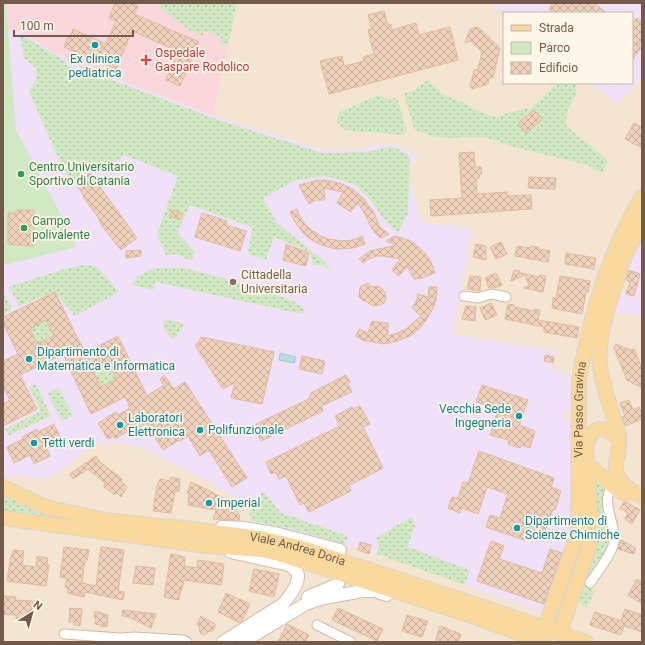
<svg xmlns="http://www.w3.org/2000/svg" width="645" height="645" viewBox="0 0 645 645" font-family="Roboto,sans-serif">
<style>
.residential{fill:#f3e5d2;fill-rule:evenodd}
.education{fill:#f0e0f8}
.medical{fill:#f9d7da}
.grass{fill:url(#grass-dots)}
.park{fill:#d1e9c3}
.water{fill:#b9dde4;stroke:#9fccd6}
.building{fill:url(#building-cross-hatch);stroke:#e2b99d;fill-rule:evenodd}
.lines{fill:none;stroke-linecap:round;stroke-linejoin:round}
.street-casing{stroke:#cdbbab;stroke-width:11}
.secondary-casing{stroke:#d1bdab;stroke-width:14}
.primary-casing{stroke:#dbd4d0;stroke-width:16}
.street{stroke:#fff;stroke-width:9}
.secondary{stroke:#fff;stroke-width:12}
.primary{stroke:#f9d99e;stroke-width:14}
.culture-dot{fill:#0f9aa8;stroke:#fff7ea;stroke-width:1.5}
.health-dot{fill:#e0444e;stroke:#fff7ea;stroke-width:1.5}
.leisure-dot{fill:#2e9e5b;stroke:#fff7ea;stroke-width:1.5}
.education-dot{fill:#8d6e63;stroke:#fff7ea;stroke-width:1.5}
.labels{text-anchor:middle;stroke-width:3.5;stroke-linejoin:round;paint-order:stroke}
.health-label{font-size:12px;fill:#be3a42;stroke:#fff7ea;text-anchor:start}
.culture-label{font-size:12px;fill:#0d838f;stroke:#fff7ea;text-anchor:start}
.leisure-label{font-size:12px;fill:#27864d;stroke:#fff7ea;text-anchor:start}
.education-label{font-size:12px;fill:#785e54;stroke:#fff7ea;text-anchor:start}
.street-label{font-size:12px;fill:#735a4a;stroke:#fff7ea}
</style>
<defs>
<pattern id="grass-dots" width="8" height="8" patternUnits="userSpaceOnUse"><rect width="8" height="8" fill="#d1e9c3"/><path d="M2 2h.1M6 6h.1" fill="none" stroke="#aec0a0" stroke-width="1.8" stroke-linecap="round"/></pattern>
<pattern id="building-cross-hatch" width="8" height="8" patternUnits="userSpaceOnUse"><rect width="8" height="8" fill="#f0d2bc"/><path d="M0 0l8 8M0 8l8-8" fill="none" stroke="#c7ad9b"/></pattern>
</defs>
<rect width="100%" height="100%" fill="#fcf3e4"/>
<!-- residential -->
<path class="residential" d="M3 3H642V642H3ZM504 13H632V83H504Z"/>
<!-- education -->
<path class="education" d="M3 3H160L159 8 222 38 220 44 228 46 213 115 323 150H359L374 145 393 144 419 156 414 159 409 168 411 185 417 204 420 221 472 229 453 334 556 351 552 369 568 375 571 376V412H565L564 419 572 421 573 449 571 529 567 547 543 612 377 554 370 552 369 554 358 550V548L349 545 347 547H346L317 538 252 525 249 520V511L246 504 197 475 165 460 148 450 137 446 100 442 93 445 49 479 3 475Z
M489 3H642V78L617 103 593 85 594 84 593 83H632V13H504V14Z
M642 233V317L613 312 619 291 634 296 640 274 626 269Z"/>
<!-- medical -->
<path class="medical" d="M7 3H160L159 8 222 38 220 44 228 46 213 115 105 75 102 76 68 62 67 58 52 52 22 31 8 30Z"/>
<!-- grass -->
<path class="grass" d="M160 3H237L228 46 220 44 222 38 204 30 202 36 189 30 159 7Z
M20 34 65 61 66 65 103 80 107 78 222 121 322 153 366 152 392 146 410 156 408 213 398 233 384 219 369 198 354 184 325 176 296 180 263 198 277 223 325 262 332 273 323 265H313L310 252 274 237 266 260 248 254 252 227 190 205 177 233 195 252 192 261 176 254 166 255 157 234 178 176 124 155 102 171 96 165 71 182 55 151 29 91 36 80 37 69 24 58Z
M426 81H428L442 93 446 96 465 103 478 111 489 115 497 117 507 113 530 108 559 83H574C577 87 577 90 576 95 571 105 563 116 567 127L604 157 607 160 608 163 606 165 603 171 601 173C595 171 591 166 585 164L521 149 488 138 482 137 451 138 433 137 414 129 404 94C413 91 420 87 426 81Z
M378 95 387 99 397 98 407 131 404 135 345 130C338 126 335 119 340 112Z
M83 265 94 266 98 268 119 292 75 316 55 292 19 306 9 287 64 269Z
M155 268H184L212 275 273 293 293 301 302 307 304 310 303 312 299 313 288 311 155 282 153 290 132 285 137 276Z
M3 291 12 309 3 314Z
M167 319 185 324 181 328 175 340H173C168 334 160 328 164 321Z
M46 320 54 336 37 344 30 329Z
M109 364 117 379 101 387 93 371Z
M36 384 51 416 9 435 5 429 41 411 29 387Z
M59 388 72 415 62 421 48 393Z
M592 476 607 486 609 537C607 555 595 570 586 585L595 590 587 608 580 604 579 601C582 583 591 567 595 550 601 527 595 499 592 476Z
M264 492 281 513 348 536 345 544 289 528 253 521 250 519V511L246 503Z
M3 494 101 526 3 512Z
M412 517 415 526 407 547 470 570 465 585 377 554 379 546 376 538Z"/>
<!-- park -->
<path class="park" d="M3 3H7L8 30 16 130 62 217 76 247 10 264H3Z"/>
<!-- water -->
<path class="water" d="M280 353 296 357 294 363 279 360Z"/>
<!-- building -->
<path class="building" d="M115 3H131L138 6 134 14 199 42 180 86 166 80 178 51 132 31 116 69 64 47 68 36 70 37 73 29 106 44 116 21 109 18Z
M553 3H594L607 13H555L549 9Z
M384 11 388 25 391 24 392 30 416 23 419 35 450 27 458 60 329 94 320 61 342 56 344 66 364 61 363 57 374 54 368 30 372 29 368 15Z
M637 18 642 22V40L638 46 641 48 632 60V24Z
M478 27 500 48 493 77 489 78 488 84 472 89 470 86 474 70 478 69 482 52 471 41 465 43 470 29Z
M534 110 543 119 526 133 518 123Z
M634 123 641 127 638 133 642 135V148L625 139Z
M474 152 475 167H481L482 174H479V178L476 179 477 194 507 192V196L531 195 532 209 431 216 430 200 462 198 459 153Z
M90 173 137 238 121 250 102 226 98 217 83 197 84 196 76 184Z
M529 177 556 178 555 189 528 188Z
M319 180 331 181 342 184 353 189 364 199 374 213 379 226 389 234 381 238 376 234 371 227 366 216 358 203 351 211V212L337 203 343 192 324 188 325 200H316L309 204 299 185Z
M297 209 299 215 304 223 311 230 319 235 328 239 343 241 353 240 362 236 365 244 353 248 336 249 321 245 313 241 304 234 295 222 290 212Z
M16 210H34L33 246 8 244V213H16Z
M173 210 183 214 180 220 170 216Z
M202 213 227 221 226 225 246 231 240 251 195 237Z
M394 236 409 240 415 244 425 253 431 262 435 273 422 278 414 279 407 266 399 276 392 270 400 259 384 256H377L369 259 363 263 359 259 370 251 397 245 386 241Z
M501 242 507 254 496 259 490 247Z
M286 244 309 253 306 266 283 260Z
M476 244 486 246V260L473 257Z
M517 246 531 248V246L538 247V249L550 251 548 262 515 256Z
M141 250V256L126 258V251Z
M566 253 596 258 594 269 565 264Z
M514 270 520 271V273L540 277V275L546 276 543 292 524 288 529 285 525 275 511 281Z
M629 270 640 274 634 296 626 294 630 282 626 280Z
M496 273 502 285 494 288H489L485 278Z
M470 276 481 277 480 291 467 289Z
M560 276 590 281 588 292H586L582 314 552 308 553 298H556Z
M368 283 372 287 379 286 385 292 386 299 384 303 380 305 373 306 366 301H363L359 297 360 287Z
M429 287H437L436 301 431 312 426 320 421 327 410 336 398 341 384 344 362 340 356 336 359 329 368 333 372 321 383 323H388V336L397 333 406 329 421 316 412 308 416 302 418 294 428 297Z
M55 292 85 353 118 336 147 396 164 385 160 379 164 375 174 389 185 382 247 478 232 487 209 450 200 456 188 436 180 441 179 440 163 450 146 423 129 434 128 431 115 439 114 436 108 439 98 423 116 412 118 415 130 408 128 405 129 404 125 397 91 414 63 354 20 375 37 409 3 426V404L10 400 3 387V361L18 354 3 323V317ZM46 320 54 336 37 344 30 329ZM109 364 117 379 101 387 93 371Z
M491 303 497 315 485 320 480 308Z
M508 304 514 305V307L534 311V309L540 310 538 320 579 327 577 338 544 332V327L505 319Z
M466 306 476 307 475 321 462 319Z
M201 337 274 352 262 404 231 398 235 383 223 389 195 345 199 342Z
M616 344 631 350 634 349 642 369V388L627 380 614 348Z
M545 355 554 357 553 363 544 361Z
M302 356 325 361 322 374 299 369Z
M346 375 350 382 348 384 352 392 321 406 323 411 261 441 254 425 309 399 311 393Z
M482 385 528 400 519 425 535 431 530 448 521 445 520 448 508 444 509 440 490 435 498 410 476 402Z
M629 400 633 410 639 407 642 416V419L625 426 622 417 625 416 620 403Z
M360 406 370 424 363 427 383 468 348 486 351 491 309 512 304 503 300 505 286 476 279 479 275 472 271 474 266 462 340 426 335 416 352 407 353 409Z
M54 424 61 440 46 447 50 456 34 464 30 455 14 463 7 447 23 439 22 437 37 429 38 432Z
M479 451 554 478 551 487 561 491 555 510 553 509 544 534 528 528 524 540 486 527 490 515 500 518 508 494 487 487 478 514 462 508 460 513 448 508 452 497 458 498 463 482 468 483Z
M96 456 100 462 122 479 121 481 127 487 121 497 117 493 115 495 104 487V484L105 483 88 469 73 479 70 474Z
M171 477 180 479 179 492 175 491 171 513 153 511 157 486 160 479 170 481Z
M191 482 210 491 228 501 236 509 239 515 240 520 213 519 216 510 188 505 189 493H187Z
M624 502H626L640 510 632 524 625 519 628 513 620 508Z
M621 540 636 548 634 554 618 549Z
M491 541 504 546 499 559 542 573 550 549 562 553 544 604 477 581Z
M360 542 371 545 369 554 358 550Z
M64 547 89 550 87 560H85L82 583 96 586 101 547 124 550 118 591 125 592 123 600 85 592 84 597 67 593 68 588 65 587 67 578 60 577Z
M13 550 24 551 22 565 36 567 37 556 48 558 47 565H49L46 586 7 581 11 556H12Z
M171 554 185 557 184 566 197 568 198 560 224 564 221 585 184 580 182 589H181L179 600 164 597Z
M136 566 155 568 153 585 133 583Z
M254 569 279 574 274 597 249 591Z
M637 579 642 582V604L628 595Z
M226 593 250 604 242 621 240 623 218 612Z
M3 596 16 597 15 600 33 601 31 619 16 618V615L3 614Z
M70 608 82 609 80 626 74 625V622H69Z
M338 608 383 629 377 641 332 620Z
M625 609 642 615V632L624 626 621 635 590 625 595 612 621 621Z
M123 610 156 614 151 628 129 617 122 616Z
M95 611 108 615 107 627 100 626V625L95 624 96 618H94Z
M407 615 428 621 422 637 402 631Z
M201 616 215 624V627L212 632 210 631 204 635 200 633 199 626 197 625Z
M287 624 309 635 305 642H278Z
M440 626 461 634 458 642H435Z"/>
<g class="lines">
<defs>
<path id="street" d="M464 296 478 298 491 294 506 297
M590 583C597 572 609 558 613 546 619 526 600 507 611 488L614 487
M317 625 351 642
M64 634 120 638 135 637 183 640 187 642"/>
<path id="secondary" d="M222 527 244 528 275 533 340 550
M308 597 338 584
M223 642 283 604C288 598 299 584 298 575 297 571 292 567 289 565L231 552
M243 642 304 605 314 601 324 598 363 591H374L387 595"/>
<g id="primary">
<path d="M642 222C635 236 628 249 622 263 618 275 615 287 611 298 604 322 596 347 601 373 605 395 614 415 619 437 620 444 618 451 617 458 612 480 625 487 642 497"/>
<path d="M586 463 614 487 625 494"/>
<path id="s1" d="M3 487 41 505 54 509 87 516 106 520 159 526 183 528 260 538 299 547 456 598 586 642"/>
<path d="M3 518 208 546 262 550 279 554 466 614 544 642"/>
<path d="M563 624 588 550 591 524 586 449C587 445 588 440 590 436 597 424 611 430 619 439"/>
<path id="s2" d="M545 628 576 537 578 527 579 380C590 316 608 253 642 197"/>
</g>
</defs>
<!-- street casing -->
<use href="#street" class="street-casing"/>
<!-- secondary casing -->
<use href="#secondary" class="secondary-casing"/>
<!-- primary casing -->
<use href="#primary" class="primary-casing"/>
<!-- street -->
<use href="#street" class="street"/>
<!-- secondary -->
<use href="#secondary" class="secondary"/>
<!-- primary -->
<use href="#primary" class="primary"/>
</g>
<!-- markers -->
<g class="culture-dot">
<circle cx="95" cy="45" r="4"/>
<circle cx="29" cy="359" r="4"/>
<circle cx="519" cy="416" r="4"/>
<circle cx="120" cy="425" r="4"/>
<circle cx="200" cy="430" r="4"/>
<circle cx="34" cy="443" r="4"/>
<circle cx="209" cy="503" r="4"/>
<circle cx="517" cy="528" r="4"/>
</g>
<path class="health-dot" d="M144 54h4v4h4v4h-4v4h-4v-4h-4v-4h4z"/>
<g class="leisure-dot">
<circle cx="21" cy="174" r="4"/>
<circle cx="24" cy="228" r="4"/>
</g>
<circle class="education-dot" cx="233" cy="282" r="4"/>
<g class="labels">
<!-- health labels -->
<g class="health-label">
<text x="155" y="57">Ospedale<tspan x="155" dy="14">Gaspare Rodolico</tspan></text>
</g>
<!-- culture labels -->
<g class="culture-label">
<text x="95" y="63" text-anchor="middle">Ex clinica<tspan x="95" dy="14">pediatrica</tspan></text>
<text x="37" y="356">Dipartimento di<tspan x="37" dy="14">Matematica e Informatica</tspan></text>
<text x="511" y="413" text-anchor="end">Vecchia Sede<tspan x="511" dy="14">Ingegneria</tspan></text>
<text x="128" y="422">Laboratori<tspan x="128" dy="14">Elettronica</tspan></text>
<text x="208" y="434">Polifunzionale</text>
<text x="42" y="447">Tetti verdi</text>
<text x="217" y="507">Imperial</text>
<text x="525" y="525">Dipartimento di<tspan x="525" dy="14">Scienze Chimiche</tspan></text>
</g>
<!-- leisure labels -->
<g class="leisure-label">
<text x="29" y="171">Centro Universitario<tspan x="29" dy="14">Sportivo di Catania</tspan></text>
<text x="32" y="225">Campo<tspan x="32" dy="14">polivalente</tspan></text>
</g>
<!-- education labels -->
<g class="education-label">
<text x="241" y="279">Cittadella<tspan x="241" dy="14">Universitaria</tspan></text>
</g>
<!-- street labels -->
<g class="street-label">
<text dy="4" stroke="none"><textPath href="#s2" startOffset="224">Via Passo Gravina</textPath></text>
<text dy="4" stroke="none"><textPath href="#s1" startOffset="303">Viale Andrea Doria</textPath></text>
</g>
</g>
<!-- border -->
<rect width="645" height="645" fill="none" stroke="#735a4a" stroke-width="8"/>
<!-- legend -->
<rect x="503" y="12" width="130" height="72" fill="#fff7ea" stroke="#c7b8aa"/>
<rect x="511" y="25" width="20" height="6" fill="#f9d99e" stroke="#c7b8aa"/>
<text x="539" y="32" font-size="12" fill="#735a4a">Strada</text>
<rect x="511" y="42" width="20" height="12" fill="#d1e9c3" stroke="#c7b8aa"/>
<text x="539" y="52" font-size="12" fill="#735a4a">Parco</text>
<rect x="511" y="62" width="20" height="12" fill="url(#building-cross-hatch)" stroke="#c7b8aa"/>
<text x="539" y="72" font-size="12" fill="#735a4a">Edificio</text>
<!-- north arrow -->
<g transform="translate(32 613) rotate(37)" stroke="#fff7ea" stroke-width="3" paint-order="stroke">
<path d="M0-3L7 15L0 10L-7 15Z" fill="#735a4a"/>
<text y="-6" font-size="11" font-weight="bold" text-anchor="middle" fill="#735a4a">N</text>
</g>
<!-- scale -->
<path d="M14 30v6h119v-6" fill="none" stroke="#735a4a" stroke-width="2"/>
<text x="20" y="30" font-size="12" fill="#735a4a" stroke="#fff7ea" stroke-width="3" paint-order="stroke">100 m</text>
</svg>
